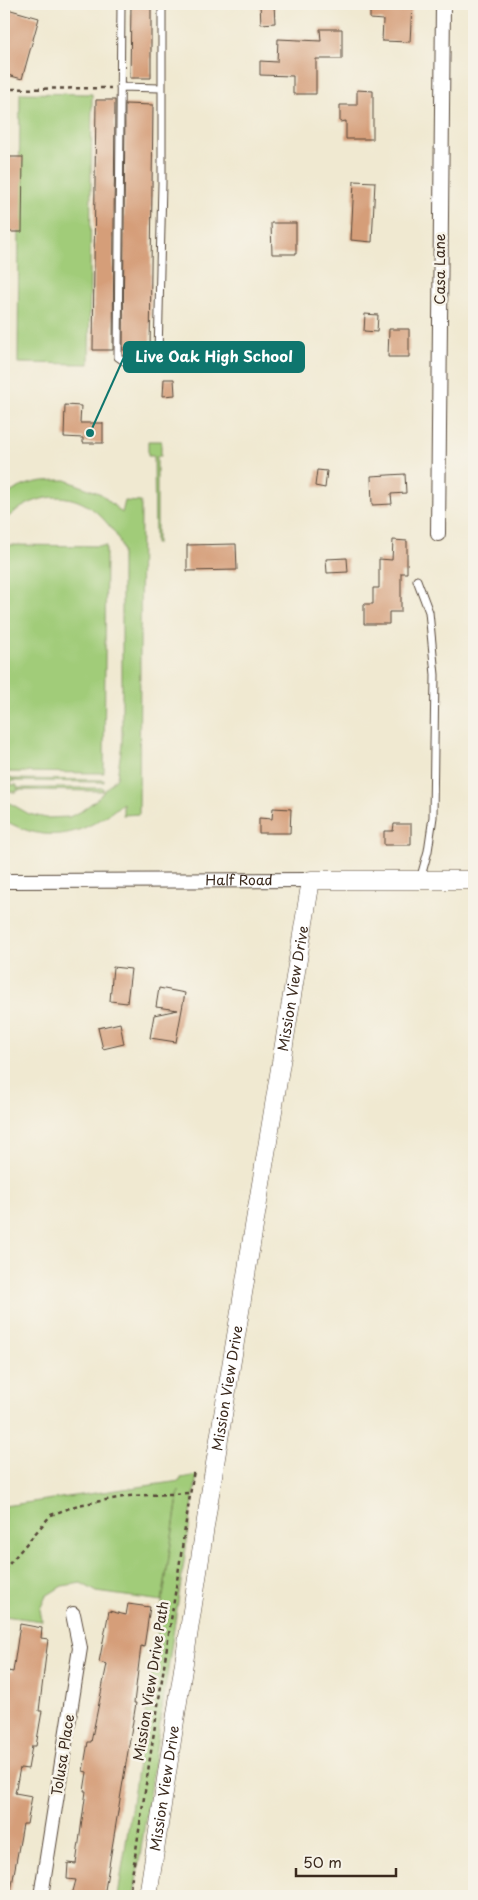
<svg xmlns="http://www.w3.org/2000/svg" width="478" height="1900" viewBox="0 0 478 1900" font-family="'Playpen Sans',sans-serif">
<style>
.green{fill:#a1cc79;stroke:#6e7b4c}
.building{fill:#d59e79}
.lines{fill:none;stroke-linecap:round;stroke-linejoin:round}
.service-casing{stroke:#564739;stroke-width:9}
.minor-casing{stroke:#564739;stroke-width:16}
.tertiary-casing{stroke:#564739;stroke-width:19}
.path{stroke:#564739;stroke-width:2.5;stroke-dasharray:4 4;stroke-linecap:butt}
.service{stroke:#fff;stroke-width:7}
.minor{stroke:#fff;stroke-width:14}
.tertiary{stroke:#fff;stroke-width:18}
.labels{text-anchor:middle;stroke-width:5;stroke-linejoin:round;paint-order:stroke}
.street-label{font-size:14px;fill:#3b2a1e;stroke:#f7f3e8}
.leader{fill:none;stroke:#0f766e;stroke-width:2}
.callout-dot{fill:#0f766e;stroke:#f7f3e8;stroke-width:2}
.callout{fill:#0f766e;stroke:#0f766e;stroke-width:2}
.callout-label{font-size:15px;text-anchor:middle;font-weight:bold;fill:#fff}
</style>
<rect width="100%" height="100%" fill="#f7f3e8"/>
<filter id="ink" filterUnits="userSpaceOnUse"><feTurbulence type="fractalNoise" baseFrequency=".02" numOctaves="2"/><feDisplacementMap in="SourceGraphic" scale="10" xChannelSelector="R" yChannelSelector="G"/><feConvolveMatrix kernelMatrix="1 2 1 2 8 2 1 2 1" color-interpolation-filters="sRGB"/></filter>
<filter id="wash" filterUnits="userSpaceOnUse"><feTurbulence type="fractalNoise" baseFrequency=".0096" numOctaves="4" result="noise"/><feDisplacementMap in="SourceGraphic" scale="20" xChannelSelector="R" yChannelSelector="G"/><feGaussianBlur stdDeviation="1.12" result="paint"/><feColorMatrix in="noise" values="0 0 0 0 0 0 0 0 0 0 0 0 0 0 0 0 0 1.4 0 .05"/><feComposite in="paint" operator="in"/></filter>
<g filter="url(#wash)">
<rect width="100%" height="100%" fill="#f0e9d1"/>
<!-- green -->
<path class="green" d="M20 93 92 94 89 364 18 363Z
M148 441H161V456H157V544H155L154 456H148Z
M66 480 101 494 122 513 125 501 141 502 139 814 123 815V803C85 835 49 846 4 820V797L8 802 29 814 46 818 69 817 80 812 97 799 117 777 122 744V552C120 539 115 532 106 522 77 487 35 491 4 521V497C24 482 41 480 66 480Z
M4 545 106 546 104 773 4 772Z
M4 777H11L12 779 104 780V782L12 781 11 784H4Z
M4 785H17V788H103V791L17 790V792H4Z
M197 1475 134 1896H118L179 1491 162 1601 97 1592 81 1583 62 1586 46 1596 40 1609 42 1621 4 1616V1506L180 1481 181 1478Z"/>
<g id="blocks">
<!-- building -->
<path class="building" d="M131 4H151V78H130Z
M260 4H274L275 23 261 24Z
M370 4H412L410 42 382 41 383 20 370 19Z
M4 8 39 18 22 79 4 74Z
M320 29H342V59H316V94H293V76L260 75V61L277 62 278 39 321 41Z
M357 90 373 91V139H346V121L340 122V105H357Z
M96 100H115L113 350H93Z
M125 104 153 105 150 352 123 350Z
M4 157H23L22 232H4Z
M354 181 375 182 372 242 351 240Z
M271 223H296V254H272Z
M365 314 378 315 377 332 364 331Z
M389 329H409V357H388Z
M164 379H174L175 395 163 396Z
M65 405 81 406 80 423H103V443H83V438L64 437Z
M317 470 327 471 325 488 315 486Z
M405 474 406 493 391 494 392 504 372 505 371 476Z
M393 540 407 541V573H401V612H389V624H364V604H373V588H379V559L392 560Z
M236 544 237 570 187 571V545Z
M347 558 348 572 327 573 326 559Z
M273 808 291 809 290 833H259V818L272 819Z
M394 824H411V845H384V831H393Z
M113 967 131 969 127 1003 110 1001Z
M159 988 185 993 176 1042 150 1038 154 1015 178 1010 156 1007Z
M120 1023 124 1044 103 1049 98 1028Z
M128 1604 150 1607 144 1647 141 1646 134 1703H136L104 1896 72 1895 76 1880 67 1879 68 1863 76 1864 86 1791H84L87 1772 83 1771 88 1742H91L107 1664 99 1662 109 1611 126 1615Z
M20 1624 42 1628 41 1638 48 1639 39 1711H42L36 1746H32L28 1769 20 1768 15 1793 32 1796 27 1824H23L10 1896H4V1691L8 1671 13 1672Z"/>
</g>
</g>
<g filter="url(#ink)">
<use href="#blocks" fill-opacity="0" stroke="#564739" stroke-width="1"/>
<g class="lines">
<defs>
<path id="service" d="M121 4 118 357C134 369 143 369 158 355L162 183V4
M120 87 161 88
M417 580 429 612 435 675 433 817 428 851 420 880"/>
<g id="minor">
<path d="M438 534 443 4"/>
<path id="s1" d="M4 881 311 880"/>
<path d="M41 1896 80 1648 73 1614"/>
</g>
<g id="tertiary">
<path id="s2" d="M148 1896 210 1494 311 880H474"/>
</g>
</defs>
<!-- service casing -->
<use href="#service" class="service-casing"/>
<!-- minor casing -->
<use href="#minor" class="minor-casing"/>
<!-- tertiary casing -->
<use href="#tertiary" class="tertiary-casing"/>
<!-- path -->
<path class="path" d="M4 89 111 88
M4 1570 51 1515 78 1505 129 1496 190 1493
M129 1896 194 1469"/>
<!-- service -->
<use href="#service" class="service"/>
<!-- minor -->
<use href="#minor" class="minor"/>
<!-- tertiary -->
<use href="#tertiary" class="tertiary"/>
</g>
</g>
<g class="labels">
<!-- street labels -->
<g class="street-label">
<text transform="translate(440 269) rotate(-90)" y="5">Casa Lane</text>
<text dy="5" stroke="none"><textPath href="#s1" startOffset="235">Half Road</textPath></text>
<text dy="5" stroke="none"><textPath href="#s2" startOffset="919">Mission View Drive</textPath></text>
<text dy="5" stroke="none"><textPath href="#s2" startOffset="514">Mission View Drive</textPath></text>
<text transform="translate(151 1681) rotate(-81)" y="5">Mission View Drive Path</text>
<text transform="translate(63 1755) rotate(-81)" y="5">Tolusa Place</text>
<text dy="5" stroke="none"><textPath href="#s2" startOffset="109">Mission View Drive</textPath></text>
</g>
</g>
<!-- callouts -->
<path class="leader" d="M90 433L124 357"/>
<circle class="callout-dot" cx="90" cy="433" r="5"/>
<rect class="callout" x="124" y="342" width="180" height="30" rx="5"/>
<g class="callout-label">
<text x="214" y="362">Live Oak High School</text>
</g>
<!-- margin -->
<rect width="478" height="1900" fill="none" stroke="#f7f3e8" stroke-width="20"/>
<!-- scale -->
<path d="M296 1868v8h100v-8" fill="none" stroke="#3b2a1e" stroke-width="2.5"/>
<text x="303" y="1868" font-size="15" fill="#3b2a1e" stroke="#f7f3e8" stroke-width="4" paint-order="stroke">50 m</text>
</svg>
